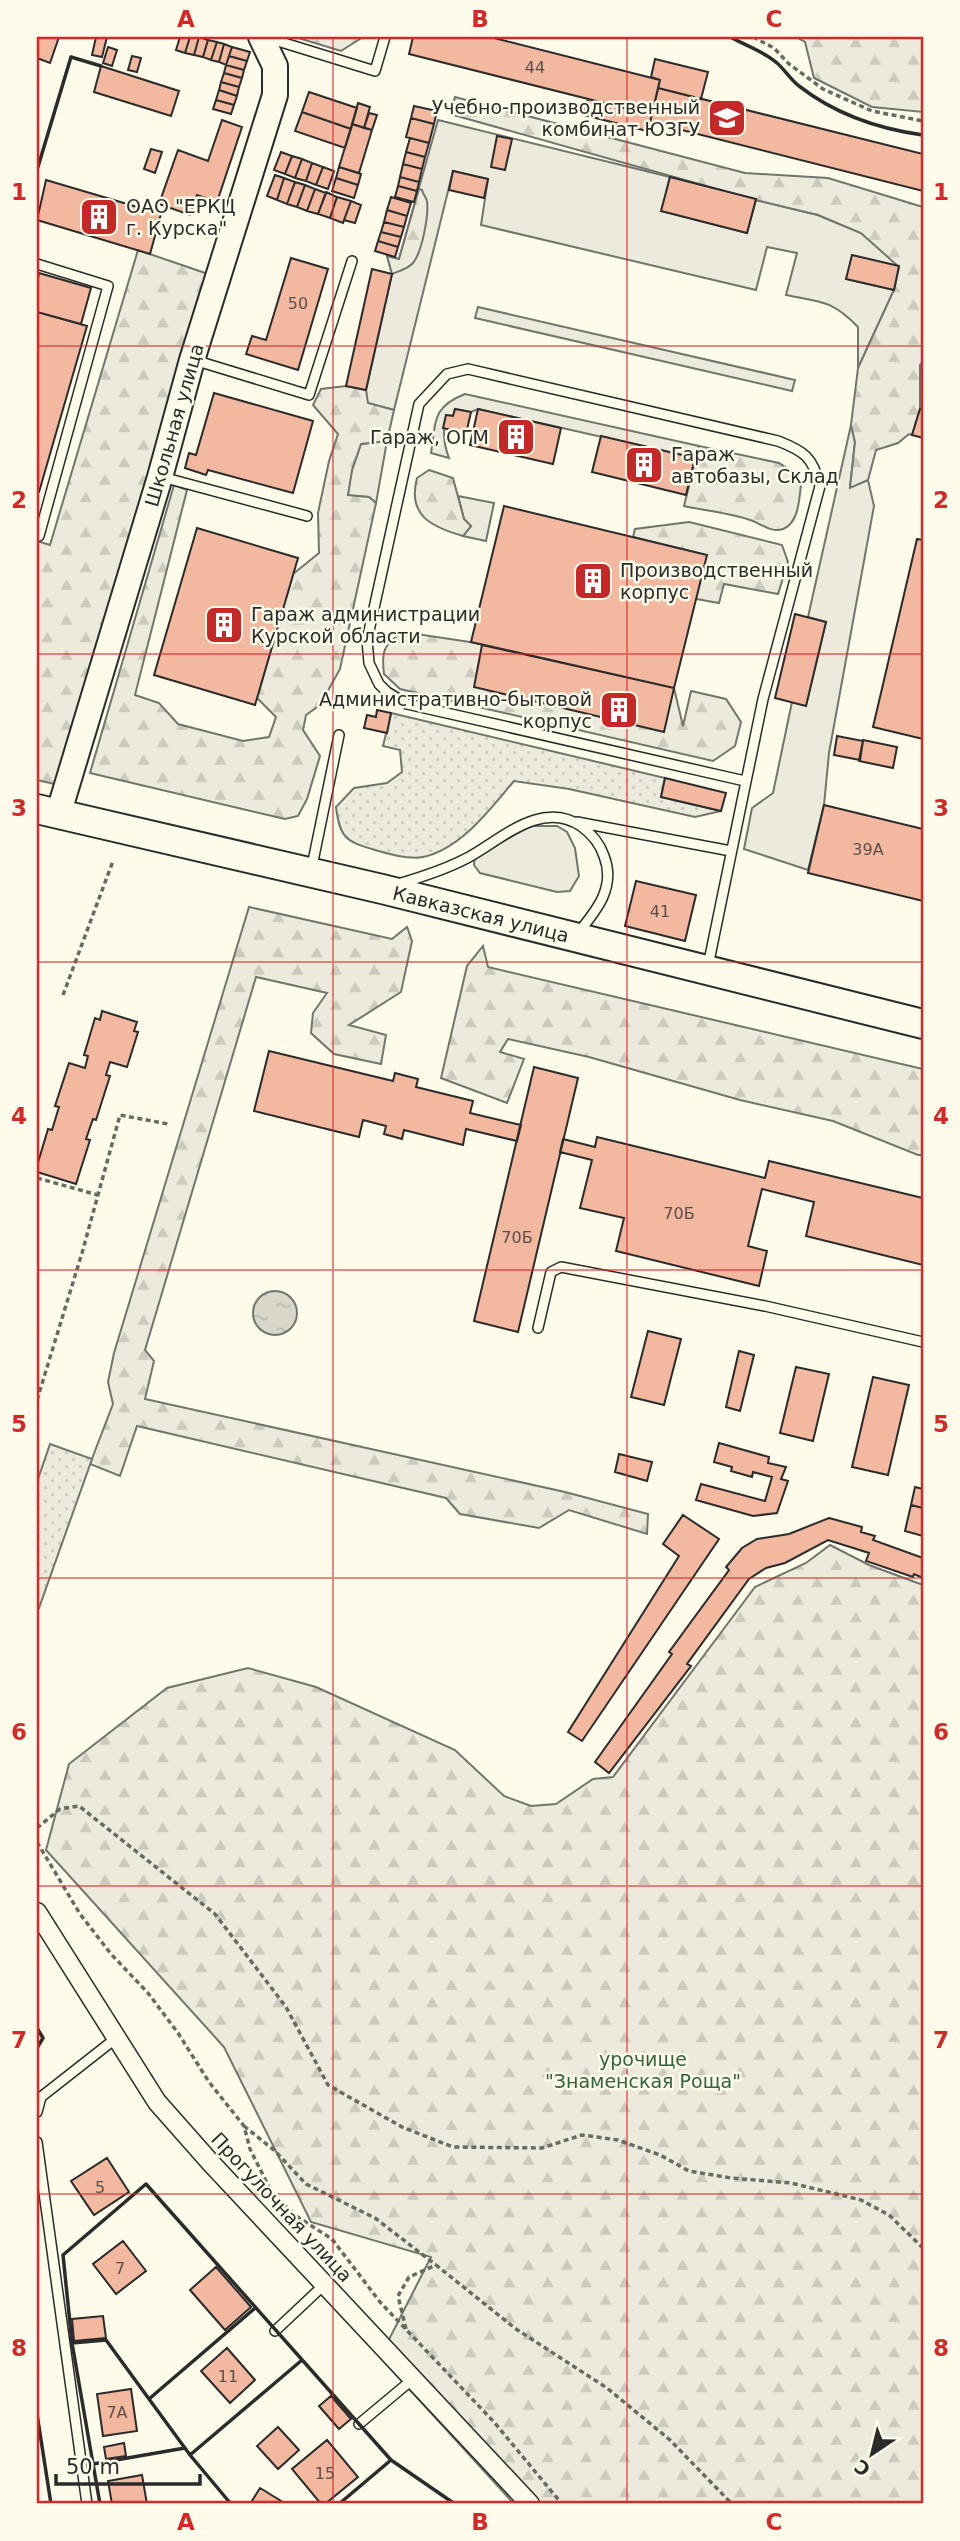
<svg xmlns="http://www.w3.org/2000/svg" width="960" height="2541" viewBox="0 0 960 2541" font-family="'DejaVu Sans',sans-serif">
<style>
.grass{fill:#ecebdb;stroke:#74746e;stroke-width:2}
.forest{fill:url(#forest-firs);stroke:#74746e;stroke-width:2}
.park{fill:url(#park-dots);stroke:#74746e;stroke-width:2}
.water{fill:url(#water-ripples);stroke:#74746e;stroke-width:2}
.building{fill:#f2b8a0;stroke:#2b2b2b;stroke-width:2}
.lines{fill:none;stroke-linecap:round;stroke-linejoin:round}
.lane-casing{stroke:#2b2b2b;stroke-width:12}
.street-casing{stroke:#2b2b2b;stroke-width:21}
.secondary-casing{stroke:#2b2b2b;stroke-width:28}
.primary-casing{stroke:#2b2b2b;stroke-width:32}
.path{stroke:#6a6964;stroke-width:3.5;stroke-dasharray:5 3.5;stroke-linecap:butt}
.lane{stroke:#fdfbea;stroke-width:9}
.street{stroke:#fdfbea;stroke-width:18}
.secondary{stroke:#fdfbea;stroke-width:24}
.primary{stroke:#fdfbea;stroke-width:28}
.wall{stroke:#2b2b2b;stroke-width:3.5}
.grid{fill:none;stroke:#d62828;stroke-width:2;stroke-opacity:0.55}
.labels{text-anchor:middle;stroke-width:5;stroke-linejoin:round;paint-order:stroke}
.number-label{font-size:16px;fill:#5d4e48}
.poi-label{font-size:19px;fill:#2b2b2b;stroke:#fdfbea;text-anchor:start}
.street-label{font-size:19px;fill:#2b2b2b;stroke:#fdfbea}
.park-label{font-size:19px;fill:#34623c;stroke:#fdfbea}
.neatline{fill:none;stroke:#d62828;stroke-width:2.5}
.grid-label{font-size:23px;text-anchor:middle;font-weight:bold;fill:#d62828}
</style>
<defs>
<pattern id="forest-firs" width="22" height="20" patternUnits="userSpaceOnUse" patternTransform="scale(1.75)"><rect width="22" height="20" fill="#ecebdb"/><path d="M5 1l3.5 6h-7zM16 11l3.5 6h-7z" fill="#cbcabc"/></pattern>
<pattern id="park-dots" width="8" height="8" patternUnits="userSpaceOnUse" patternTransform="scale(1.75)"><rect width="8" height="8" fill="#ecebdb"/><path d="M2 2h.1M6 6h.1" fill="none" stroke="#cbcabc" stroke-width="1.8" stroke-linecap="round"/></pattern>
<pattern id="water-ripples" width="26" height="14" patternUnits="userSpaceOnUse" patternTransform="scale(1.75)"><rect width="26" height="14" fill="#d8d7c9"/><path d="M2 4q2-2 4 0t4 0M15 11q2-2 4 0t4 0" fill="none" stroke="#bab9ad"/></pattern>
</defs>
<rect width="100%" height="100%" fill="#fdfbea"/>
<!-- grass -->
<path class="grass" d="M438 120 670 177 662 211 747 233 756 200 818 215 861 233 899 266 852 256 847 279 894 290 858 368V327C832 300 821 302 786 295L797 253 767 247 756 290 481 225 488 179 453 171 394 410 367 403 366 390 392 274 387 256 399 259Z
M478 307 795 380 792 391 475 318Z
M465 394 699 446 695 458 478 409 471 412 455 409 453 416 446 415C443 431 443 442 449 458L431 453C436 421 432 407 465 394Z
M851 425 855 442 850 487 868 480 874 506 829 753 824 805 808 870 744 849 752 808 773 793 792 702 806 705 826 622 808 617Z
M387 441 376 503 369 497 347 496 352 470 361 444Z
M458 496 494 503 486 541 463 536 471 526 464 519Z
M533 826H557L567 832 575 848 579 876 570 891 557 892 480 873 474 865 475 854 505 833Z"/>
<!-- forest -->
<path class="forest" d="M295 37H363L341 51Z
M796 37H923V112L872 107 814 78 805 42Z
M455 97 745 173 828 178 923 207V361L920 365V409L912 435 909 434 898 443 876 450 868 480 850 488 855 442 851 425 858 368 894 290 899 267 861 233 818 215 756 200 450 114Z
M419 189 422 190C423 194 426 197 427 201 429 215 422 252 413 263 408 269 399 271 392 274L387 256 399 259Z
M138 250 208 274 67 787 37 780V541L50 545Z
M346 386 366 390 368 403 394 410 387 441 361 444 352 470 348 495 369 497 376 503 340 669 320 705 306 715 303 730 320 756 307 799 298 816 285 819 90 773 174 485 187 490 135 695 159 703 178 724 243 741 269 737 276 717 257 698 293 574 319 553 318 513 329 461 338 434 313 405 321 389Z
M699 446 779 463 793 472 801 485C799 499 799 523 783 529 773 533 762 525 753 521 732 513 706 511 684 506Z
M429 470 453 478 464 519 471 526 463 536C432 527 407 516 417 478Z
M689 522 782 545 788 562 778 594 724 584 719 603 696 599 706 555 633 537 635 529Z
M403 632 470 642 674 688 683 726 691 691 726 699 741 722 735 746 713 761 400 689 384 674C381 651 384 644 403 632Z
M249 907 392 939 407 927 412 941 401 992 349 1025 386 1035 381 1064 334 1054 311 1033 313 1013 327 993 256 977 145 1350 154 1361 145 1399 565 1492 648 1514 647 1534 569 1510 539 1528 460 1514 446 1498 137 1426 120 1476 90 1464 113 1404 108 1382 114 1353Z
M483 946 488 967 923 1069V1155H918L833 1121 740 1100 589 1057 508 1039 500 1052 524 1059 507 1103 441 1078 467 966Z
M830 1545 869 1565 923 1585V2504H514L380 2357 431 2257 311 2222 224 2047 46 1850 69 1764 167 1688 248 1668 316 1687 455 1750 504 1796 531 1806 556 1804 593 1779 613 1777 755 1587 806 1563Z"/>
<!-- park -->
<path class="park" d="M391 713 665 778 661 797 721 811 695 817 569 789 514 781C490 809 461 849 423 857 409 860 388 854 375 850 345 841 340 838 336 807L354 788 387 783 402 772 400 750 383 746Z
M50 1444 92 1459 39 1608 37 1607V1482Z"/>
<!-- water -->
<path class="water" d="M253 1313a22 22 0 1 1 44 0a22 22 0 1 1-44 0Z"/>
<!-- building -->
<path class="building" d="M37 37H59L50 63 37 58Z
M96 37H107L102 57 92 55Z
M180 37H190L185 53 176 50Z
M190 37H199L194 55 185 53Z
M199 37 208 40 203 57 194 55Z
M413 37H490L660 80 652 115 409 54Z
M208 40 217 42 211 60 203 57Z
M217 42 224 44 219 62 211 60Z
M224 44 232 47 226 65 219 62Z
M108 47 117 50 112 66 103 63Z
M232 47 250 52 247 61 229 56Z
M132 56 141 58 137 72 128 70Z
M229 56 247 61 244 70 226 65Z
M655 59 708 72 701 99 658 88 660 80 651 77Z
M226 65 244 70 242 78 224 73Z
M101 66 179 91 171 116 94 92Z
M224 73 242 78 239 87 221 82Z
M221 82 239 87 237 96 219 90Z
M658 88 923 154V191L650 122Z
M219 90 237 96 234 105 216 100Z
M309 92 357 108 351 129 302 112Z
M588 99 652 115 647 131 584 115Z
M216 100 234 105 231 114 213 109Z
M358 103 370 107 364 128 352 124Z
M414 106 437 111 434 124 411 118Z
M302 112 351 129 345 148 295 131Z
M369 113 377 115 372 130 364 128Z
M411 118 434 124 429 143 406 137Z
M222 120 242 127 217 202 197 195 190 215 159 204 178 150 208 161Z
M352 124 372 130 359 173 339 167Z
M497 136 512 139 505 170 491 167Z
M410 138 429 143 425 157 406 152Z
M151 149 162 152 155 173 144 169Z
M281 152 292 156 285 174 274 170Z
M406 152 425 157 422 169 403 164Z
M292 156 302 159 295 178 285 174Z
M302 159 312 163 306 181 295 178Z
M312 163 323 167 316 185 306 181Z
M403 164 422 169 419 182 400 177Z
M323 167 334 171 328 189 316 185Z
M339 167 361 174 358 185 336 178Z
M453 171 488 179 484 198 449 190Z
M275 175 284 178 277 200 267 196Z
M400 177 419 182 417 191 398 186Z
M670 177 756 199 747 233 661 211Z
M284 178 295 182 287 204 277 200Z
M336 178 358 185 354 198 332 191Z
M46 180 161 214 150 254 37 220Z
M295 182 305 185 297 207 287 204Z
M305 185 315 189 307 211 297 207Z
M398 186 417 191 414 202 395 197Z
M315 189 326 193 318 214 307 211Z
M326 192 337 197 330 218 318 214Z
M337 197 351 201 343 223 330 218Z
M391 197 411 203 407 216 387 210Z
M351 201 361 205 355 223 344 220Z
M387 210 407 216 404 227 384 222Z
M384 222 404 227 401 237 381 232Z
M381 232 401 237 398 247 378 241Z
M378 241 398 247 395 257 375 251Z
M852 255 899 266 894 290 846 279Z
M291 258 328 269 298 370 246 354 252 336 266 340Z
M372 269 392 274 366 390 346 386Z
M39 273 91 288 81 324 37 312V283Z
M37 312 87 326 39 492H37Z
M214 393 313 421 293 493 208 470 206 475 185 468 189 453 196 455Z
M455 409 471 412 466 434 443 428 446 415 453 416Z
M478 409 561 428 553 464 470 445Z
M920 409 923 410V438L912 435Z
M601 436 695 458 686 495 592 472Z
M504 506 707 555 674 688 471 642Z
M197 528 298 558 255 705 154 675Z
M917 539 923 540V739L873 727Z
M795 614 826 622 806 706 775 698Z
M482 645 674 688 664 732 474 687Z
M377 710 391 713 387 733 364 728 367 715 376 717Z
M837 736 863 741 860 760 834 755Z
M863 740 897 747 893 768 859 761Z
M665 778 726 793 721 811 661 797Z
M824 805 923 829V901L808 873Z
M636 881 696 895 685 941 625 926Z
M102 1011 137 1022 134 1031 138 1032 127 1067 110 1062 106 1075 110 1076 96 1120 93 1119 86 1139 90 1140 76 1184 37 1172V1166L48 1129 52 1130 59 1107 55 1106 69 1063 85 1068 88 1056 84 1055 95 1018 100 1020Z
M269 1051 393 1081 395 1073 418 1079 416 1087 473 1101 470 1113 521 1125 517 1141 466 1129 463 1145 404 1130 402 1139 384 1134 386 1126 363 1120 359 1137 254 1111Z
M534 1067 578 1078 518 1332 474 1321Z
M597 1137 765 1178 769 1161 923 1198V1265L806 1236 814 1202 762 1189 748 1246 767 1251 759 1286 616 1251 624 1218 580 1208 592 1160 560 1152 563 1139 595 1147Z
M648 1331 681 1339 664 1405 631 1397Z
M739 1351 754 1355 740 1411 726 1407Z
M796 1367 829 1374 813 1441 780 1433Z
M873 1377 909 1385 888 1475 852 1467Z
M719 1443 769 1457 768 1463 786 1467 781 1479 788 1481 777 1513 753 1516 696 1500 701 1484 765 1501 772 1477 753 1472 752 1477 731 1471 732 1467 714 1462Z
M619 1454 652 1462 647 1481 615 1472Z
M915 1487 923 1489V1508L911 1505Z
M911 1505 923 1508V1536L905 1531Z
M683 1515 719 1539 582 1741 568 1732 679 1556 663 1544Z
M829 1518 862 1527 861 1532 875 1536 873 1540 923 1558V1578L914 1574 913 1577 866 1561 869 1553 828 1540 785 1563 766 1568 749 1579 687 1664 691 1666 609 1773 595 1762 672 1654 669 1652 729 1570 726 1567 742 1548 757 1539 789 1534Z
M107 2158 129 2192 94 2215 71 2181Z
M123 2241 146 2271 116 2294 93 2264Z
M216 2267 251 2307 225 2330 190 2290Z
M103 2316 106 2338 74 2341 72 2319Z
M227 2348 255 2380 230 2403 201 2371Z
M131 2389 137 2431 103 2436 97 2394Z
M331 2396 351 2419 339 2429 319 2406Z
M278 2427 299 2450 278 2469 257 2446Z
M327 2440 358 2477 325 2504H321L292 2469Z
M124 2443 126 2456 106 2459 104 2447Z
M142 2475 147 2504H112L108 2481Z
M260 2488 286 2504H250Z"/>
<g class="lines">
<defs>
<path id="lane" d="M268 38 375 71 385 37
M37 264 108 286 39 536
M194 360 309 395 352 261
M162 477 307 516
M577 822 731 851
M311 871 339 735
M398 884C422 877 447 869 469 857 503 838 541 800 581 826 592 834 600 844 604 856 616 887 597 910 578 933
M708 966 763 699 820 486C813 457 804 451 778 441L468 369 447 374 419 404 367 640 369 663 379 684 387 692 407 704 745 781
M538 1328 551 1272 561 1267 765 1306 923 1342
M37 2112 41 2097 115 2039
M37 2142 87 2504
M275 2331 325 2284
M359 2424 413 2379"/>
<path id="street" d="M37 1912 157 2102 210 2162 530 2504"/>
<path id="secondary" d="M58 815 160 477 192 360 275 95V66L261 37"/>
<path id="primary" d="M37 809 382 889 923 1024"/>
</defs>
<!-- lane casing -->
<use href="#lane" class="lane-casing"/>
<!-- street casing -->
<use href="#street" class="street-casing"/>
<!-- secondary casing -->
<use href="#secondary" class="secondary-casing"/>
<!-- primary casing -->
<use href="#primary" class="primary-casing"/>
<!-- path -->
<path class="path" d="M753 37 774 48 789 64 823 89 872 111 923 121
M63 995 113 861
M37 1178 98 1195
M37 1400 82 1253 120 1115 168 1124
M37 1828 60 1809 79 1806 215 1914 286 2007 328 2085 402 2127 453 2147 542 2148 582 2135 618 2140 660 2155 689 2171 731 2178 791 2183 861 2200 889 2215 923 2248
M37 1842 80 1914 111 1954 148 1993 178 2033 209 2082 244 2126 250 2149 272 2193 296 2216 332 2239 380 2302 494 2422 562 2504
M244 2126 275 2151 306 2184 375 2218 436 2265
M406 2329 398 2296 409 2277 436 2265 516 2329 607 2388 670 2440 732 2504"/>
<!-- lane -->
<use href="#lane" class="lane"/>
<!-- street -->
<use href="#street" class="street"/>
<!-- secondary -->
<use href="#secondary" class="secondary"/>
<!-- primary -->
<use href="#primary" class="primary"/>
<!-- wall -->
<path class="wall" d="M730 37C745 45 765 52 777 63 785 70 791 80 799 86 835 114 879 129 923 135
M37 170 71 57 101 66
M37 2028 43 2038 37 2048
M255 2308 149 2399 190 2455 302 2360
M72 2343 106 2340 149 2399
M37 2414 51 2504
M190 2455 231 2504
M93 2464 185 2448
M100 2504 72 2343 63 2255 146 2184 391 2460 452 2502 450 2504
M339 2504 391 2460"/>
</g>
<!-- grid -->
<path class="grid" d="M333 37V2504M627 37V2504M37 346H923M37 654H923M37 962H923M37 1270H923M37 1578H923M37 1886H923M37 2194H923"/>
<!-- icons -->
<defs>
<symbol id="university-square" viewBox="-11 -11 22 22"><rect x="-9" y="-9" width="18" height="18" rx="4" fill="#c62828" stroke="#fdfbea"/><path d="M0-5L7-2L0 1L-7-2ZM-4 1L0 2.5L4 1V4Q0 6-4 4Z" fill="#fff"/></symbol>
<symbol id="building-square" viewBox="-11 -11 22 22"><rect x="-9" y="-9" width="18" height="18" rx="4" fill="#c62828" stroke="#fdfbea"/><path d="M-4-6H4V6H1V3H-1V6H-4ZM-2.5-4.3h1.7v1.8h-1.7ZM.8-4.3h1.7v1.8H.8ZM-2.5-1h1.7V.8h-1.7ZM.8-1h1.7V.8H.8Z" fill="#fff"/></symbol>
</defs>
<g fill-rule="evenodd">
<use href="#university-square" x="705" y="96" width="44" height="44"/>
<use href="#building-square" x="77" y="195" width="44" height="44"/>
<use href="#building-square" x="494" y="415" width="44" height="44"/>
<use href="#building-square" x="622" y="443" width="44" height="44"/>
<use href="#building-square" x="571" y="559" width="44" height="44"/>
<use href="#building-square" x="202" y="603" width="44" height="44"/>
<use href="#building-square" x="597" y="688" width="44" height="44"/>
</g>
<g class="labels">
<!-- number labels -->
<g class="number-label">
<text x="535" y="73">44</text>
<text x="298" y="309">50</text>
<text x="868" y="855">39А</text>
<text x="660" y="917">41</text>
<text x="679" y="1219">70Б</text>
<text x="517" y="1243">70Б</text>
<text x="100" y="2193">5</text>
<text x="120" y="2274">7</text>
<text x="228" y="2382">11</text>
<text x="117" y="2418">7А</text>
<text x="325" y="2479">15</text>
</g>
<!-- poi labels -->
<g class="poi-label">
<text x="700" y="114" text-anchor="end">Учебно-производственный<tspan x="700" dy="22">комбинат ЮЗГУ</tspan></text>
<text x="126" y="213">ОАО "ЕРКЦ<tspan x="126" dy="22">г. Курска"</tspan></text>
<text x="489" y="444" text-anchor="end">Гараж, ОГМ</text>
<text x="671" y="461">Гараж<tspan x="671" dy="22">автобазы, Склад</tspan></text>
<text x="620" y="577">Производственный<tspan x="620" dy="22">корпус</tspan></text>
<text x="251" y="621">Гараж администрации<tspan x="251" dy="22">Курской области</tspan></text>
<text x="592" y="706" text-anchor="end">Административно-бытовой<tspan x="592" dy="22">корпус</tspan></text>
</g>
<!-- street labels -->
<g class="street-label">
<text transform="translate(174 425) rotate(-74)" y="7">Школьная улица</text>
<text transform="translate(481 914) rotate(14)" y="7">Кавказская улица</text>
<text transform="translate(282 2207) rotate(47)" y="7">Прогулочная улица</text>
</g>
<!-- park labels -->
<g class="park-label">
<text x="643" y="2066">урочище<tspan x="643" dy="22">"Знаменская Роща"</tspan></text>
</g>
</g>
<!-- border -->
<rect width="960" height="2541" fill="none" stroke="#fdfbea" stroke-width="77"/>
<!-- north arrow -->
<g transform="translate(872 2454) rotate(215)" stroke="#fdfbea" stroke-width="5" paint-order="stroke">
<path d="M0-5L12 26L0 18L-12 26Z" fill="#2b2b2b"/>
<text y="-10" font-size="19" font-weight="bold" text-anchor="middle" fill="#2b2b2b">С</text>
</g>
<!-- scale -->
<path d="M56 2474v10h144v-10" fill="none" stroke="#2b2b2b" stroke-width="3.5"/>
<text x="66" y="2474" font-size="21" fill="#2b2b2b" stroke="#fdfbea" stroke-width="5" paint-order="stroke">50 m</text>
<rect x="38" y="38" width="884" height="2464" class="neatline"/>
<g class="grid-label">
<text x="186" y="27">A</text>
<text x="480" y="27">B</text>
<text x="774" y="27">C</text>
<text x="19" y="200">1</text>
<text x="941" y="200">1</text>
<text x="19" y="508">2</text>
<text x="941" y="508">2</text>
<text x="19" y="816">3</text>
<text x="941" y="816">3</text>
<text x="19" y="1124">4</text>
<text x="941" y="1124">4</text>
<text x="19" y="1432">5</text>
<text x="941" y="1432">5</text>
<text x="19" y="1740">6</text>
<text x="941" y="1740">6</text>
<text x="19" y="2048">7</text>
<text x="941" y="2048">7</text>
<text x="19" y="2356">8</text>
<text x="941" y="2356">8</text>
<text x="186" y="2530">A</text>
<text x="480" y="2530">B</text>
<text x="774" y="2530">C</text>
</g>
</svg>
